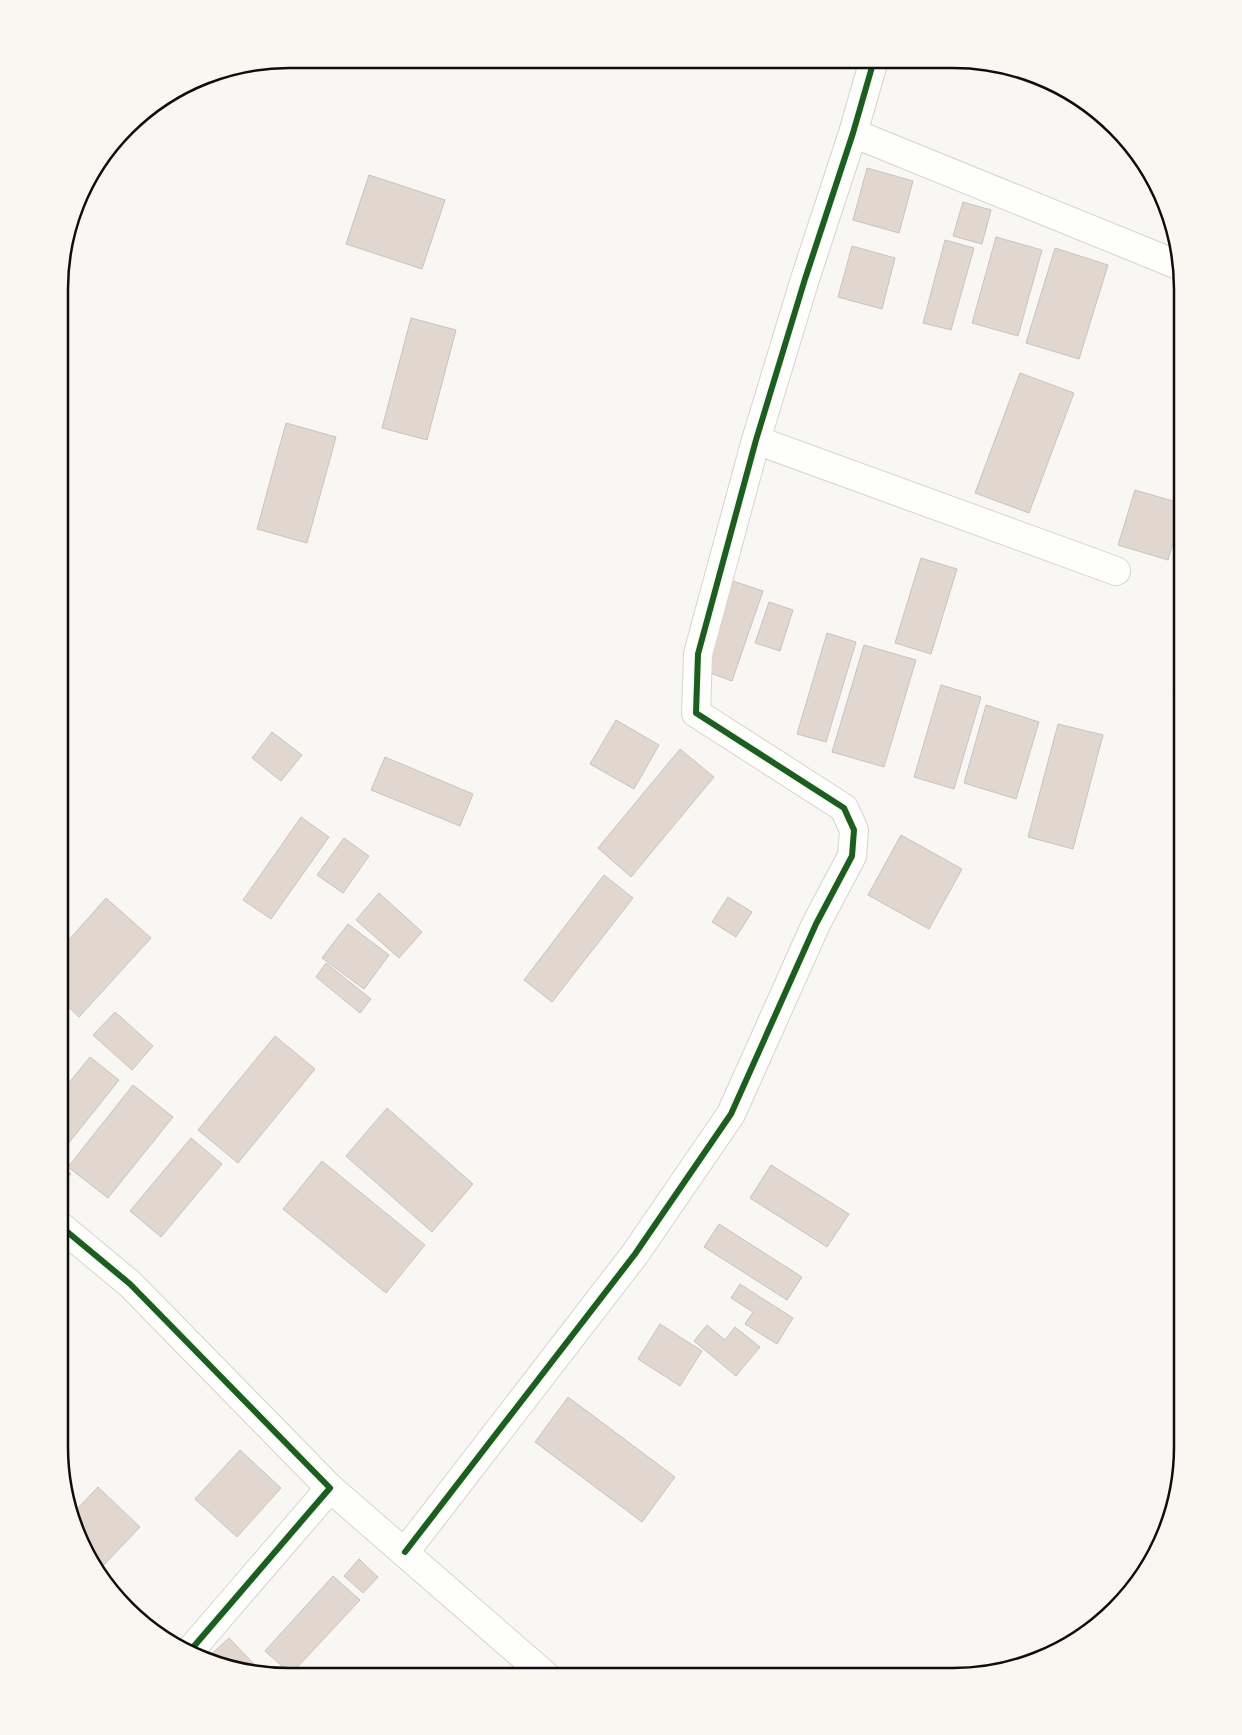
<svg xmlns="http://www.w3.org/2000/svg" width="1242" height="1735" viewBox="0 0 1242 1735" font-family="'IBM Plex Serif',serif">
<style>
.building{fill:#e2d7ce;stroke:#c5c4c2}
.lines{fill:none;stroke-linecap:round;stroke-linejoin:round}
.minor-casing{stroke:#d6d4d2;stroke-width:30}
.minor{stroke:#fefefd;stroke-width:28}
.cycleway-casing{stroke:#faf7f3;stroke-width:9}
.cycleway{stroke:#1b5e20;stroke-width:6}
.rim{fill:none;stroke:#0f0e0c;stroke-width:2.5}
</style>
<rect width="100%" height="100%" fill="#f9f7f4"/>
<!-- building -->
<path class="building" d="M867 168 913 181 899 233 853 220Z
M369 175 445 200 422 269 346 244Z
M963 202 991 210 982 244 953 236Z
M996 237 1042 250 1018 336 972 323Z
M945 240 974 248 951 330 923 323Z
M852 246 895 258 882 309 838 297Z
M1055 248 1108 265 1079 359 1026 343Z
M411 318 456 330 427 440 382 428Z
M1020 373 1074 393 1029 513 975 493Z
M286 423 336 437 307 543 257 529Z
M1135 490 1183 504V510L1168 560 1118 545Z
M921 558 957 569 931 654 895 643Z
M733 581 763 591 732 681 702 670Z
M769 602 793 610 780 651 755 643Z
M827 633 856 642 826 742 797 734Z
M864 645 916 660 884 767 832 752Z
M1183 652V695L1173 692Z
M941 685 981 697 954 789 914 777Z
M986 705 1039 722 1016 799 964 783Z
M616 720 659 745 634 789 590 764Z
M1058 724 1103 735 1073 849 1028 837Z
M272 732 302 755 281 781 252 758Z
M680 749 714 777 631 877 598 848Z
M385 757 473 794 460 826 371 790Z
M301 817 329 837 271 919 243 900Z
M901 835 962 869 929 929 868 895Z
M344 838 369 856 343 893 317 875Z
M604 875 633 898 552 1002 524 980Z
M379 893 422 932 399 958 356 920Z
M728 897 752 912 736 937 712 922Z
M106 898 151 938 79 1017 60 999V950Z
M348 924 389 955 364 989 322 958Z
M326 963 371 999 360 1013 316 977Z
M115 1012 153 1046 132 1070 93 1035Z
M275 1036 315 1069 238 1163 198 1130Z
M90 1057 119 1080 64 1149 59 1145V1095Z
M133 1085 173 1117 108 1198 68 1167Z
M387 1108 473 1184 432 1232 346 1156Z
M191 1138 222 1164 161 1237 130 1211Z
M322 1161 425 1245 386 1293 283 1209Z
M59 1164 71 1174 60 1187H59Z
M771 1165 849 1214 827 1247 750 1198Z
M719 1224 802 1277 787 1300 704 1247Z
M740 1284 793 1318 777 1344 745 1324 753 1312 731 1298Z
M660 1324 702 1351 680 1386 638 1359Z
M707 1325 725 1340 735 1327 760 1347 736 1376 694 1341Z
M568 1397 675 1477 642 1522 535 1442Z
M240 1450 281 1488 237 1537 195 1499Z
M1180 1468 1181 1469 1173 1512 1165 1509Z
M98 1487 140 1527 100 1569 82 1548 74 1512Z
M359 1559 378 1577 363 1593 344 1576Z
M333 1576 360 1600 291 1674 265 1651Z
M229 1638 255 1665 248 1671 205 1660Z"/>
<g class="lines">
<defs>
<path id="minor" d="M853 133 1178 265
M756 440 1116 571
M59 1225 130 1284 330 1488 189 1652
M330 1488 545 1675
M405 1552 635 1254 731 1114 816 924 852 856 854 830 844 808 696 713 698 654 756 440 805 279 853 133 874 60"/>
</defs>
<!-- minor casing -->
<use href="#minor" class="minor-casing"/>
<!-- minor -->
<use href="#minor" class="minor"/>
<defs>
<path id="cycleway" d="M59 1225 130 1284 330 1488 189 1652
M405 1552 635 1254 731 1114 816 924 852 856 854 830 844 808 696 713 698 654 756 440 805 279 853 133 874 60"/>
</defs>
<!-- cycleway casing -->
<use href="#cycleway" class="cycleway-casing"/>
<!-- cycleway -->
<use href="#cycleway" class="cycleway"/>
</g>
<!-- crop -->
<path d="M0 0H1242V1735H0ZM289 68H953A221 221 0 0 1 1174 289V1447A221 221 0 0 1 953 1668H289A221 221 0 0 1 68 1447V289A221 221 0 0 1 289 68Z" fill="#faf7f3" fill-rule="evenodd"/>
<path class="rim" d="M289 68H953A221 221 0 0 1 1174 289V1447A221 221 0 0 1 953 1668H289A221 221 0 0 1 68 1447V289A221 221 0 0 1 289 68Z"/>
</svg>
